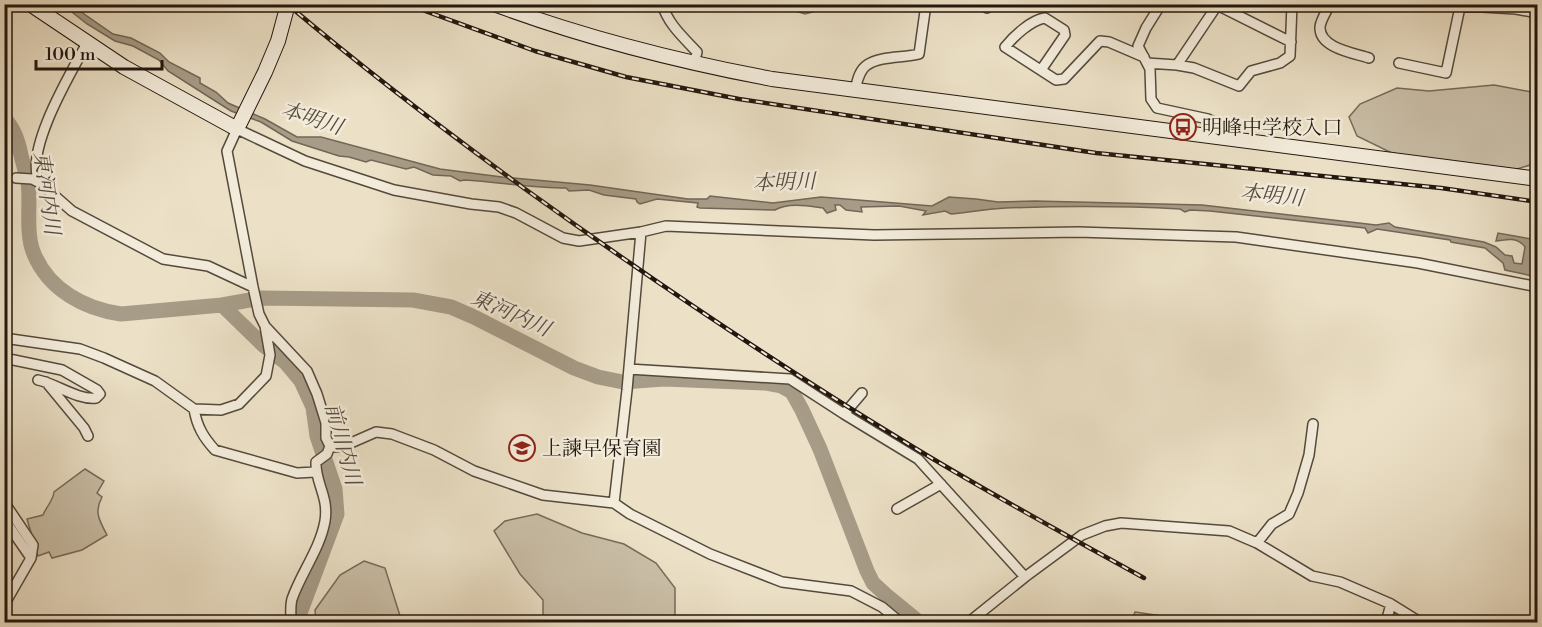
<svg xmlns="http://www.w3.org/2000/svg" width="1542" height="627" viewBox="0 0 1542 627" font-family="'Libre Bodoni','Noto Serif JP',serif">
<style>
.green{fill:#cabfa8;stroke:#766b5b;stroke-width:1.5}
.water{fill:#a79c88;stroke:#726757;stroke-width:1.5}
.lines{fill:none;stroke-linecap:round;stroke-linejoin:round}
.river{stroke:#a79c88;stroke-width:15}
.street-casing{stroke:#544a3c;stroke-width:12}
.secondary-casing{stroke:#22170e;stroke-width:16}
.street{stroke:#f3ecdb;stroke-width:9}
.secondary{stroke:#f3ecdb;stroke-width:14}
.rail-casing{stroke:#22170e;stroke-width:4.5}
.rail{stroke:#f3ecdb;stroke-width:2;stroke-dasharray:7;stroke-linecap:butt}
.labels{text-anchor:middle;stroke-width:5;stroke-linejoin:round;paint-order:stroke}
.poi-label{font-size:20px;fill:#22170e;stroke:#f3ecdb;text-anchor:start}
.water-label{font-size:21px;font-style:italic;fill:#574c3f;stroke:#f3ecdb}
</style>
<rect width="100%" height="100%" fill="#ece1c7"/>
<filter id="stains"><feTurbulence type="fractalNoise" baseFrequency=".00333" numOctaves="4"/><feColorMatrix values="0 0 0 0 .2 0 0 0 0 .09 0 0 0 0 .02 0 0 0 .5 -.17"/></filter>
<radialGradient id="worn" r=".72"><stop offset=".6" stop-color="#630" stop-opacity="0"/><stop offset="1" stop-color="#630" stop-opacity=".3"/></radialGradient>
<!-- green -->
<path class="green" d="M781 5H829L827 8 805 14 783 7Z
M1494 85 1537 93V163L1507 172 1404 159 1357 136 1349 117 1360 104 1397 88 1429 91Z
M85 469 104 481 97 493 102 497C94 512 99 520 107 535L82 550 52 558 49 552 38 556 27 519 43 515C46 507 53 501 54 492Z
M537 514 582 533 624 544 656 563 675 588V622H543V600L520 574 494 531 505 521Z
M364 561 385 568 402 622H316L315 610 340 575Z
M1135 612 1169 617 1182 622H1131Z"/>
<!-- water -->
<path class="water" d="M56 5H71L113 34 131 38 160 53 169 62 200 78V83L216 92 228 103 265 119 297 137H321L440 169 502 177 590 185 688 199H707L710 196 773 203 821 197 932 206 949 197 976 199 998 202 1035 201 1202 205 1376 225 1389 223 1395 227 1484 242 1496 247 1505 255 1512 256 1514 263 1522 264 1525 247C1518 237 1507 239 1496 241L1498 233 1537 240V277L1505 270 1503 263 1485 248 1451 242 1450 240 1377 229 1368 233 1365 228 1210 211 1190 210 1185 212 1180 209C1122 206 1064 206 1006 208 988 209 969 212 951 214L945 211 923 215 926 211 899 206 861 207 862 212 846 210 840 205H835L836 210 827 213 823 208C809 206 788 202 775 210L700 208 697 207 698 203 657 199 640 204 637 202 636 199 604 195 589 190 569 191 566 188C532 188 499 182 464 180L460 181 451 176 433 175 414 167 406 169 371 160 366 162 349 157 339 156 292 141 261 122 231 111 168 71 159 60 133 46 115 41 87 24 68 9Z"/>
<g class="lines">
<!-- river -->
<path class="river" d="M4 118C14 128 18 141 21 155 23 164 26 173 28 181 31 205 25 233 34 254 49 290 85 309 121 314L222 305 261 298 413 300 451 307 474 317 574 368 598 377 623 382 664 379 765 383 781 386 792 392 802 410 820 449 867 571 873 583 886 595 919 622
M222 305 262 344 285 362 301 381 313 407 317 436 335 489 337 514 300 613V622"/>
<defs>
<path id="street" d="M662 4C668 24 683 37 697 52L694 64
M987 4V8
M1161 4 1146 28 1138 46 1150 69 1151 99 1157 108 1208 119 1219 125 1221 137
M1330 4C1327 11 1321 19 1320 27 1319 48 1354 53 1369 58
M1431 4 1516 9 1538 13
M1217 5 1291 42
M1147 63 1177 65 1218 4
M1399 63 1446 73 1460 7
M1177 65 1194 68 1239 86 1251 71 1280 63 1290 56 1292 4
M1041 70 1065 35 1064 30 1045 18C1031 20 1014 36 1005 47L1056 80 1064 79 1100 41 1109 42 1144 57
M855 90C857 82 859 70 867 65 880 56 904 58 919 54L926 4
M16 178 32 179 40 183 72 211 163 259 208 266 253 287
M40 183C22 153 72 71 87 43
M265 326 307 371 317 394 326 423V438L330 446 327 454 316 462C315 483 329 496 325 521 320 549 301 573 292 599 290 606 291 615 291 622
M4 338 80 349 104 358 155 381 194 409 221 410 239 404 266 376 270 355 265 326 259 314 253 287 227 151 237 129 305 161 394 190 471 204 499 207 516 213 563 238 579 241 641 232 666 226 874 235 1078 232 1236 237 1418 263 1538 287
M4 358 62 370 97 390 100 394 96 398C77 400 57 384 38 380
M629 369 790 379 844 414
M46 382 84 428 88 436
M862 393 844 414 918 459 1025 577
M194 409C197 427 204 438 215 450L297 473 315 472
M330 446 333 447 344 446 376 432 392 434 434 450 474 471 543 495 614 503 630 514 710 554 782 582 851 591 882 607 900 622
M4 502 33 545 31 558
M614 503 627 390 641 232
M897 509 941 484
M4 519 31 558 4 605
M1257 543 1272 524 1289 514 1298 493 1309 455 1313 424
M969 622 1025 577 1082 535 1105 526 1121 523 1229 531 1257 543 1312 576 1340 582 1391 604 1420 622
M1386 622 1391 604"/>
<path id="secondary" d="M30 4 124 67 237 129 265 72 278 41 288 4
M494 4C585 38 677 61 772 79L1538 179"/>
</defs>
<!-- street casing -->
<use href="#street" class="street-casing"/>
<!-- secondary casing -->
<use href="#secondary" class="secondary-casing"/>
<!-- street -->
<use href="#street" class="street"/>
<!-- secondary -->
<use href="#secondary" class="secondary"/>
<defs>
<path id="rail" d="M287 4C364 69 444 130 525 189 649 278 775 363 905 442 983 490 1064 534 1144 578
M406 4 535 51 626 77 739 99 1096 153 1441 188 1538 202"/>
</defs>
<!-- rail casing -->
<use href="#rail" class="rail-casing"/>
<!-- rail -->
<use href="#rail" class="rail"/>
</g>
<!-- icons -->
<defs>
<symbol id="bus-ring" viewBox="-11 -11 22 22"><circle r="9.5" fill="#f3ecdb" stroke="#8f2418" stroke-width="1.5"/><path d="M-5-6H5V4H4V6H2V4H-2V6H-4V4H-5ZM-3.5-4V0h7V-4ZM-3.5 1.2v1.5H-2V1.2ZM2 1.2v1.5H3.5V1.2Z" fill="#8f2418"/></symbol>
<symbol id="school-ring" viewBox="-11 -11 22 22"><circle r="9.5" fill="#f3ecdb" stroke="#8f2418" stroke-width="1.5"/><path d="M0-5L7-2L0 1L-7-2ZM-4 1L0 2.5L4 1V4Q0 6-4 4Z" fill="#8f2418"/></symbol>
</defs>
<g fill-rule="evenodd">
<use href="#bus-ring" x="1168" y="112" width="30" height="30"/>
<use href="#school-ring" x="507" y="433" width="30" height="30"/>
</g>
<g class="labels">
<!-- poi labels -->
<g class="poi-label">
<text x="1202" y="134">明峰中学校入口</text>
<text x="542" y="455">上諫早保育園</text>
</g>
<!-- water labels -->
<g class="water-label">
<text transform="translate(312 118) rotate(18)" y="7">本明川</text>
<text transform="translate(784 182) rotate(-2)" y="7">本明川</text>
<text transform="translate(47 193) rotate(82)" y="7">東河内川</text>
<text transform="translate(1272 195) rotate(6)" y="7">本明川</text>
<text transform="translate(511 313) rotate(24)" y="7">東河内川</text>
<text transform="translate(343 444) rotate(75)" y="7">前川内川</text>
</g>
</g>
<!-- margin -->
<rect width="1542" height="627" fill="none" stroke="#ece1c7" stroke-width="24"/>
<rect x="6" y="6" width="1530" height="615" fill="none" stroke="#22170e" stroke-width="3"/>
<rect x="12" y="12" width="1518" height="603" fill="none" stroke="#22170e" stroke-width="1.5"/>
<!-- scale -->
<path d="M36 60v9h126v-9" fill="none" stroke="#22170e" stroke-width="3"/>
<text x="45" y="60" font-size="18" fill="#22170e" stroke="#f3ecdb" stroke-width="4.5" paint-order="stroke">100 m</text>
<rect width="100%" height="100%" filter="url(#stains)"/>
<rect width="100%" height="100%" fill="url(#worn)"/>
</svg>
